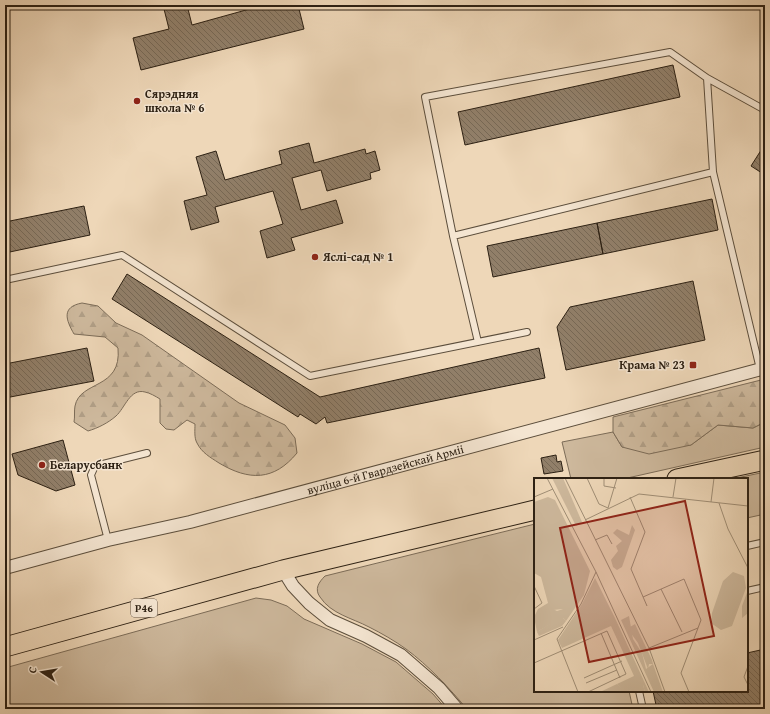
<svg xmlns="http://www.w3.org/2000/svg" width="770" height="714" viewBox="0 0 770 714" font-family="'Gentium Book Plus',serif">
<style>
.green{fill:#cdb89c;stroke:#7c6c58}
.forest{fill:url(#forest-firs);stroke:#7c6c58}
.building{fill:url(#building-back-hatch);stroke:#2c2013}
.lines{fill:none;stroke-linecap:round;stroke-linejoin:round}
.lane-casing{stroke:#5c4e3c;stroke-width:8}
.street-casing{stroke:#5c4e3c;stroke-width:14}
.primary-casing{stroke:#2c2013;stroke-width:21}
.lane{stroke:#f4e5d1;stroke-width:6}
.street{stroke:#f4e5d1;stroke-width:12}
.primary{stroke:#eed7b8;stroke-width:19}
.poi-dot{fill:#8f2418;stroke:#f4e5d1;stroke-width:1.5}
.labels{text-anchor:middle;stroke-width:3;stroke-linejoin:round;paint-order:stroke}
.shield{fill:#f4e5d1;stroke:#685b4c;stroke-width:1}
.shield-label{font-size:11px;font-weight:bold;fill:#2c2013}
.poi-label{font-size:12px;font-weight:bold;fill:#2c2013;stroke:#f4e5d1;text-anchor:start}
.street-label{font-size:12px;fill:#2c2013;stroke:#f4e5d1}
.inset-road{fill:none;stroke:#a08e76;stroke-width:1}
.view{fill:#8f2418;fill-opacity:0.15;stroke:#8f2418;stroke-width:2}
.inset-edge{fill:none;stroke:#2c2013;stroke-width:2}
</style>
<defs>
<pattern id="forest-firs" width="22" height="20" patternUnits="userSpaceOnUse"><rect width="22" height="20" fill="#cdb89c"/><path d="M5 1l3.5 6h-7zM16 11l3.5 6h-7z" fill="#b09e86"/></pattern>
<pattern id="building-back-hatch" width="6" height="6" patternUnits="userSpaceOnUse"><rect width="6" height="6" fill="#917f69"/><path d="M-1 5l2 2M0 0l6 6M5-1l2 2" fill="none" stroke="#776855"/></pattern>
</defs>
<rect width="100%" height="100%" fill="#eed7b8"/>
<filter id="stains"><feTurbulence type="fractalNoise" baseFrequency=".005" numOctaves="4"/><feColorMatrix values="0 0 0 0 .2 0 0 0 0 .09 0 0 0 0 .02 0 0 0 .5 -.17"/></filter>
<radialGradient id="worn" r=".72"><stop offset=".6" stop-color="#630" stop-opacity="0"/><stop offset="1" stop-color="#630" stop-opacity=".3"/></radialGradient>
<!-- green -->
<path class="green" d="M765 422V447L623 479H571L562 442 613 432 622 447 691 445 718 425 753 428Z
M765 472V514L747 518V479H732Z
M535 524V691H629L633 709H467C449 688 429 666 406 649 395 641 381 633 369 627 352 618 331 614 320 597 314 589 319 582 325 576Z
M256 598 271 600 287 606 304 619 362 644 396 662 433 694 446 709H5V668Z"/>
<!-- forest -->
<path class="forest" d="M82 303 98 306 116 323 142 335 239 403 285 425 295 438 297 453C274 481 249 481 219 463 210 457 202 453 197 443 194 438 195 430 195 424L187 420 174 430 166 429 160 423V399C155 396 150 393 145 392 130 388 125 408 116 416 108 423 98 428 88 431L74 422C75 417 74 411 75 406 80 380 122 390 118 348L105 337 74 334C66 320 61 307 82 303Z
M765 379V422L753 428 718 425 691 445 649 454 622 447 613 432V417Z"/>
<!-- building -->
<path class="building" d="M163 5H187L192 25 264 5H298L304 29 141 70 133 38 169 29Z
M673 65 680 97 465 145 458 112Z
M309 143 314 163 365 149 366 154 375 151 380 170 370 173 371 179 327 191 321 170 292 178 301 210 336 200 343 223 291 238 295 250 267 258 260 231 283 224 273 191 215 207 219 222 191 230 184 201 207 195 196 157 216 151 225 180 282 164 279 151Z
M765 144V175L751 166Z
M712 199 718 230 603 254 597 223Z
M84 206 90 235 5 253V222Z
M597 223 603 254 493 277 487 246Z
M127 274 320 397 539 348 545 378 327 423 325 417 316 424 300 414 298 417 112 299Z
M693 281 705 340 566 370 557 327 570 307Z
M87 348 94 381 5 398V364Z
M63 440 75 485 56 491 18 475 12 454Z
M556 455 557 462 561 461 563 471 544 474 541 458Z
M765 649V709H661L659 704 656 705 653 691H747V653Z"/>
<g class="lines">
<defs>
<path id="lane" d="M453 236 713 172
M5 280 122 255 310 376 527 332
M478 342 453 236 425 97 670 52 707 78
M760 369 713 172 707 78 765 110
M108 540 91 475 95 466 147 453
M747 546 765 542
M747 591 765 587
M639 691 643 709"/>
<g id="street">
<path id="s1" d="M5 568 108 540 190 522 765 368"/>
<path d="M283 570 293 586 309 603 330 620 366 636 401 655 439 688 457 709"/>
</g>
<path id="primary" d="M677 479 765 460
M5 647 283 570 535 510"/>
</defs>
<!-- lane casing -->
<use href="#lane" class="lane-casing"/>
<!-- street casing -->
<use href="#street" class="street-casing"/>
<!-- primary casing -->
<use href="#primary" class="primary-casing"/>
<!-- lane -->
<use href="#lane" class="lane"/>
<!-- street -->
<use href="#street" class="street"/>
<!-- primary -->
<use href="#primary" class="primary"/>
</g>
<!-- markers -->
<g class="poi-dot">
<circle cx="137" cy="101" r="4"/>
<circle cx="315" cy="257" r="4"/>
<rect x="689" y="361" width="8" height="8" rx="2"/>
<circle cx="42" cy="465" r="4"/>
</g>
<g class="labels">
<!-- shield labels -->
<rect class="shield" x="131" y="599" width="26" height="18" rx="3"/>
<g class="shield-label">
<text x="144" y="612">Р46</text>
</g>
<!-- poi labels -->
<g class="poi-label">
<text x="145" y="98">Сярэдняя<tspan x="145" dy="14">школа № 6</tspan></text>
<text x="323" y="261">Яслі-сад № 1</text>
<text x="685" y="369" text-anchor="end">Крама № 23</text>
<text x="50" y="469">Беларусбанк</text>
</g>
<!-- street labels -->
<g class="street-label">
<text dy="4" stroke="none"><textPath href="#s1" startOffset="393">вуліца 6-й Гвардзейскай Арміі</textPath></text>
</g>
</g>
<!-- overview -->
<g transform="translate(534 478)">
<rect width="214" height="214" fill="#eed7b8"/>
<path d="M18 0H29L48 44 42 48ZM14 19 21 22 56 93 50 117 32 143 29 140V131L19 132 18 145 3 154 0 139 4 131 14 125 7 99 0 95V24ZM199 94 210 98 212 110 198 148 187 152 177 145 178 135 189 103ZM61 100 81 140 115 214H111L109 207 95 213H89L83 206 100 198 77 148 28 170 24 162 48 126ZM95 138 99 161 108 175 112 191 119 186 129 214H120L87 142Z" fill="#cdb89c"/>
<path d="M98 47 101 52 88 89 83 92 79 89 77 82 84 73 82 68 88 63 79 55 83 51 95 57ZM8 55a7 7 0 1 1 14 0a7 7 0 1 1-14 0ZM214 112V135L208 140V128ZM17 130 23 133 29 131V140L32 143 28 148 5 158 3 154 17 145 9 137 13 131ZM101 146 118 182 119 186H115L114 191 104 165 96 154V149ZM83 206 89 212 95 213 104 207H109L111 214H66Z" fill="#cdb89c"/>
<path class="inset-road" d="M13 0 62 94 117 214M31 0 115 170 131 214M53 0 65 26 74 30 83 0M70 0V8L82 10M0 19 19 11M96 19 111 54 97 91 113 128M139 19 142 0M177 24 180 0M185 25 194 51 214 90M51 42 105 16 214 28M61 62 73 57 78 66M0 108 8 125 0 131M127 111 148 154M109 119 150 101 167 142 164 150M67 155 86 200M0 162 29 149M115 170 164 150 147 195 155 214M0 185 73 153 92 196 54 214M214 188 210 199 214 207M50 200 88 183M52 205 83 192M44 214 23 161 47 126 62 94"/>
<path class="view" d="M151 23 180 158 55 184 26 50Z"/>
<rect width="214" height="214" class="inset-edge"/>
</g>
<!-- margin -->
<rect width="770" height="714" fill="none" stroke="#eed7b8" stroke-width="20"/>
<rect x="6" y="6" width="758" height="702" fill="none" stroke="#2c2013" stroke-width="2"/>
<rect x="10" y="10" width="750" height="694" fill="none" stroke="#2c2013"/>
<!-- north arrow -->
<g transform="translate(42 672) rotate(282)" stroke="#f4e5d1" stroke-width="3" paint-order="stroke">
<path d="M0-3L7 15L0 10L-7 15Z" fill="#2c2013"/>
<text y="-6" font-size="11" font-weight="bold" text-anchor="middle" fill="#2c2013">С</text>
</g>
<rect width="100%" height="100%" filter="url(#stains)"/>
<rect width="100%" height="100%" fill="url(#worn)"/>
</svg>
